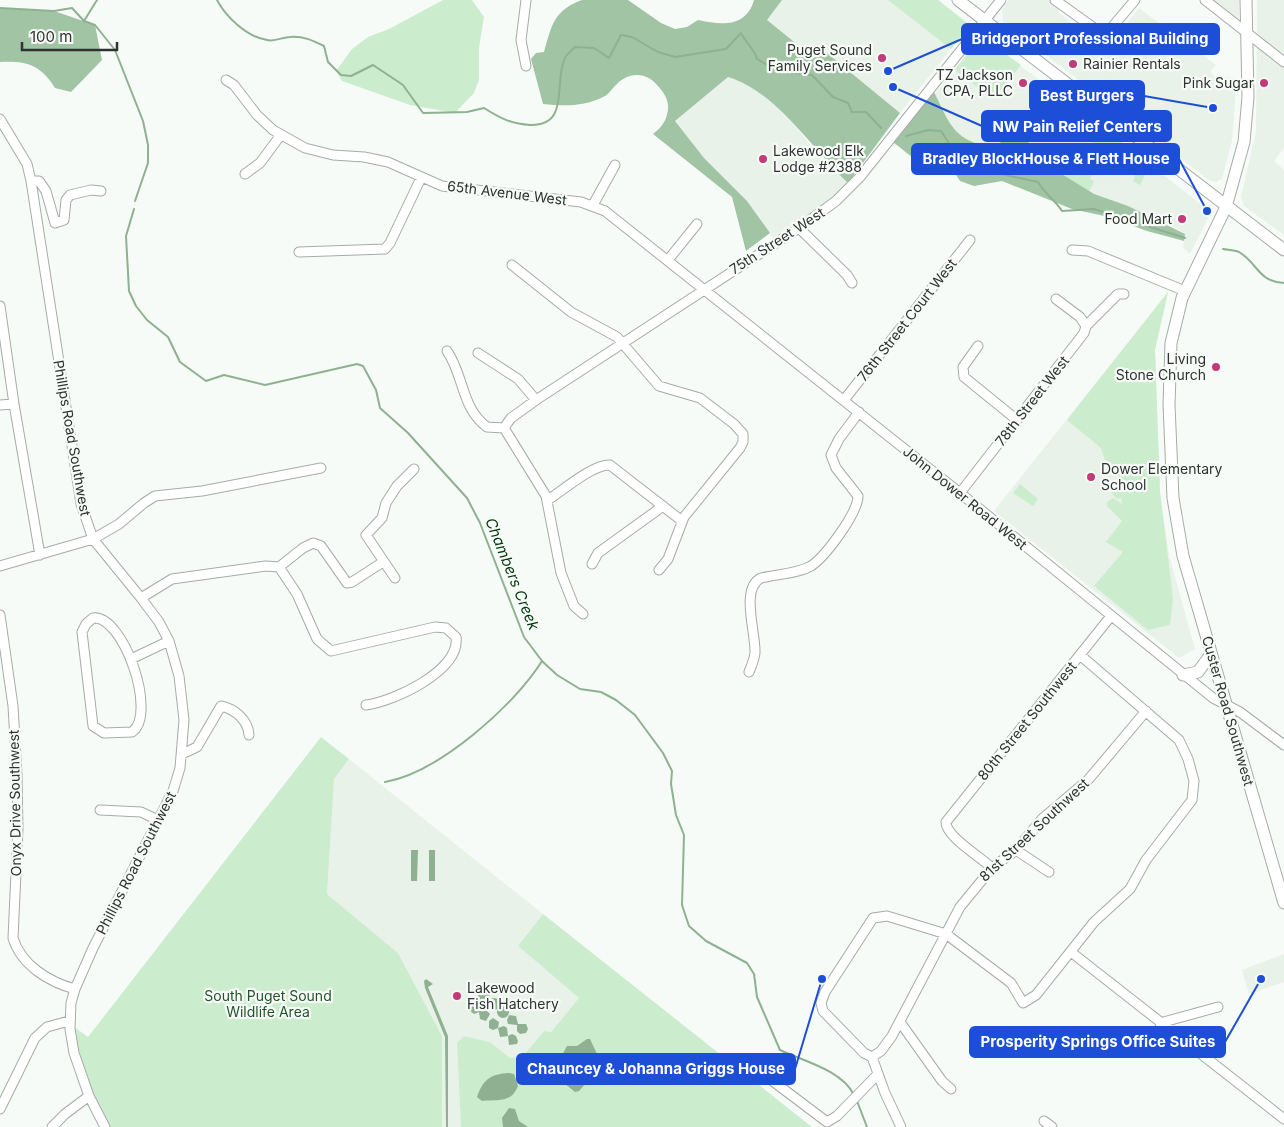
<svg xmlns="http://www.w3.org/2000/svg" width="1284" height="1127" viewBox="0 0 1284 1127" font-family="Inter,sans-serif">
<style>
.built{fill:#e8f2e8}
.green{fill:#ccecce}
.forest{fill:#a1c4a4}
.water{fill:#8fb191}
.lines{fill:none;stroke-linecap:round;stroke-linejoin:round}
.stream{stroke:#8fb191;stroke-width:2}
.minor-casing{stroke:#a7aba7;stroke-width:11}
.major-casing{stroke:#a7aba7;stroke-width:13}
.minor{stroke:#fff;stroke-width:9}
.major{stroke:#fff;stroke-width:11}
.poi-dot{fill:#c23b78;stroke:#f7fbf7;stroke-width:2}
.labels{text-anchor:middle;stroke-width:4.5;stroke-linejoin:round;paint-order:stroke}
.poi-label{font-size:14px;fill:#303231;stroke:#f7fbf7;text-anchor:end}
.street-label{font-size:14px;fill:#303231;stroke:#f7fbf7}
.park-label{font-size:14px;fill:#225429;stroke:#f7fbf7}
.water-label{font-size:15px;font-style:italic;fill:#00370e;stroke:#f7fbf7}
.leader{fill:none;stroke:#1d4ed8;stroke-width:2}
.callout-dot{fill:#1d4ed8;stroke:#f7fbf7;stroke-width:2}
.callout{fill:#1d4ed8;stroke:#1d4ed8;stroke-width:2}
.callout-label{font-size:15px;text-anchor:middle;font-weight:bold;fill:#fff}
</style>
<rect width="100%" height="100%" fill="#f7fbf7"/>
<!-- built -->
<path class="built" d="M782 0H938L966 22 968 28 900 113 822 49 815 59 767 20Z
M1009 0H1067L1058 12 1105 50 1139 8 1216 65 1210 72 1214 76 1237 78 1232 141 1222 179 1216 182 1210 181 1003 22 1002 9Z
M1213 0H1239V21Z
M1257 0H1284V148L1274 161 1284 170V235L1244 206 1241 197 1256 132Z
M983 38 1104 128 1207 209 1208 218 1190 254 1183 248 1185 234 1176 228 1105 204 916 118 977 41Z
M728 77 741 81 760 92 783 112 824 161 848 183 831 200 773 238 747 201 704 158 675 121Z
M1168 292 1155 350 1160 492 1169 555 1195 649 1179 658 994 511Z
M349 759 543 914 518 946 579 998 551 1032 544 1031 522 1057 510 1058 490 1042 465 1036 457 1043 461 1127H442V1036L398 953 327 894 334 779Z
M1284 954V982L1249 994 1242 970Z"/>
<!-- green -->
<path class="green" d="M443 0H472L484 17 479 48V80L474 93 455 113 410 105 342 81 336 71 352 49 368 37 389 29Z
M888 0H938L966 22 967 29 951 49Z
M983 38 1021 65 993 99 955 70 977 41Z
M1104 128 1150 165 1140 185 1133 181 1136 173 1125 168 1123 171 1100 162 1090 178 1094 182 1088 193 1065 177Z
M1168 292 1155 350 1160 492 1173 598 1170 625 1148 630 1094 586 1123 552 1106 542 1122 521 1107 506V502L1113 498 1122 504 1121 498 1117 499 1111 492 1121 479 1105 460 1101 448 1067 420Z
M1020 484 1038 499 1033 506 1013 493Z
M321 737 349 759 334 779 327 894 398 953 442 1036V1127H108C90 1096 81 1060 73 1026L88 1037Z
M543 914 812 1127H461L457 1043 464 1036 490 1042 510 1058 522 1057 544 1031 551 1032 579 998 518 946Z"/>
<!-- forest -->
<path class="forest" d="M582 0H628L661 23 675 29 687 27 698 20C721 25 746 28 754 0H782L767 20 814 58 822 49 900 113 848 183C811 148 777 92 728 77L675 121 704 158 747 201 770 233 746 251 732 197 653 134C662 127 667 120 668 109 669 100 663 91 657 85 646 72 629 72 617 84 612 88 609 95 603 97 583 107 564 106 543 104L531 59 536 53 544 52C552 25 553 11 582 0Z
M0 8 54 11 95 25 102 60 71 92 55 88C40 64 26 61 0 62Z
M933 90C952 128 953 140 997 149 1004 138 1005 127 1009 116H1015C1014 132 1028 141 1039 152L1036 158 1094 194 1128 206 1185 234 1184 241 1147 231 1109 217 1072 209 1002 181 974 186 960 181 947 161C922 171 913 157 893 142Z"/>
<!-- water -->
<path class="water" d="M411 850H418L417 881H411Z
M429 850H435V881H429Z
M426 979 433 984 428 987 448 1036V1127H446L445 1037 425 988 424 981Z
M478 996a6 6 0 1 1 12 0a6 6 0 1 1-12 0Z
M488 1004a6 6 0 1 1 12 0a6 6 0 1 1-12 0Z
M476 1002 480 1006 479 1011 486 1010 490 1014 486 1021 480 1019 479 1012 474 1014 469 1010 470 1004Z
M497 1012a6 6 0 1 1 12 0a6 6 0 1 1-12 0Z
M509 1015 516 1016 518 1024H526L528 1029 526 1033 520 1034 517 1031V1025L508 1024 507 1020Z
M493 1018 499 1022 498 1028 504 1026 507 1028 508 1036 512 1034 516 1036 518 1041 517 1044 509 1045 508 1036 500 1037 498 1028 493 1030 489 1028V1021Z
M587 1039H590L597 1054 583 1066 588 1081 579 1091 575 1092 552 1073 550 1065 560 1059 567 1046H577Z
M509 1073 514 1074 518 1086C511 1104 497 1099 482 1101L477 1097C483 1080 490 1074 509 1073Z
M509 1108 515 1109 519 1121 528 1127H503L502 1118Z"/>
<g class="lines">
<!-- stream -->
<path class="stream" d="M217 0C226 17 247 37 267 40 275 42 283 37 290 37 303 36 312 40 324 46L328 62 341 75 351 76 373 65 403 85 423 113 467 112 484 108C500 118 511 124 530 125 571 126 553 82 565 58 567 54 572 50 575 47L594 48 609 58 621 35 632 37 658 52 675 57 726 49 741 33C746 43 755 50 757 59L769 66 794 73 812 75 833 97 848 103 852 112H866L881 128
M0 8 54 11 72 8 84 21 95 25 115 50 143 121 148 145V163L135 201
M84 21 97 0
M906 136 928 130 941 131 964 166 1038 182C1044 193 1055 200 1062 211L1094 209 1185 238
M134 209 126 236 129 291 136 306 147 320 168 337 180 362 206 381 224 375 265 385 357 364 363 366 376 390 380 408 408 433 467 498 480 523 524 637 542 661 557 675 580 689 601 692 616 700 635 715 663 753 672 771 671 784 676 815 684 835 682 905 689 926 706 941 747 963 754 974 757 997 780 1050C803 1061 842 1070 854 1095
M1223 249C1228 250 1234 250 1239 252 1257 262 1258 282 1284 283
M385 782C438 773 514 706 542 661
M857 1101 867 1127"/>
<defs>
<path id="minor" d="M526 0 521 40 526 66
M1055 0 1101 33 1108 32 1135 0
M1205 0 1284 62
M226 80 234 85 257 115 273 130 305 148 333 155 364 157 388 162 442 186 581 202 605 211 960 493 1213 698 1240 712 1284 745
M0 119 27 164 31 181 81 504 93 539 141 598 159 622 169 641 179 676 184 720 180 768 173 791 93 948 75 989 71 1003 70 1029 74 1053 89 1096 105 1127
M245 174 260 163 280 136
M31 181H39L46 191 55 223 64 220 66 200 70 195 91 190 101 191
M593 205 615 165
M799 228 847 275 852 283
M1072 250 1088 251 1185 291
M299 252 385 249 390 243 421 178
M668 260 697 224
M512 265 571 312 617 337 659 386 700 398 734 424 743 434V442L740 448 684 517 668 559 659 570
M1056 299 1080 317 1086 326
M0 306 14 404 40 555
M978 346 963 367 964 377 1017 420
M447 351C464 375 461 408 487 427L504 428
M478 353 518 379 536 400
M844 400 970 240
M0 405 14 404
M504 428 511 418 536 400 799 228 836 201 860 177 1001 0
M504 428 546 496 561 573 574 606 583 614
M960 493 1084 333 1086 326 1118 294H1124
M548 500C562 491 593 464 610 465L682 521
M592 564 598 553 663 506
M0 566 93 539 119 524 144 503 155 496 202 491 321 468
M279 567 297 594 317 639 331 651 435 627 446 628 456 637C461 671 392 702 366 705
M395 578 366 535 382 518 386 503 397 486 414 469
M141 598 172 579 266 566 279 567 303 548 313 543 321 546 347 583 352 582 383 562
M0 615 13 706 17 775 18 829 13 938C21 965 49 982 75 989
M93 618C123 614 158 714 132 732L104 733 93 726 82 632 86 624Z
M131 659 169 641
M749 672C752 665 754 660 755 653 756 633 740 588 761 578 777 574 797 574 811 566 825 557 858 513 858 496L836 468 831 455 839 439 859 412
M182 754 197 747 221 706C235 709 248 720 249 735
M100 810 141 812 158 820
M1016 850 1049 872
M992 868C981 857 946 837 946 822L1111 616
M1071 952 1284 1119
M900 1022 942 1081 951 1089
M1160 1023 1218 1007
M872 1057 881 1051 892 1036 960 907 992 868 1016 850 1042 819 1088 780 1146 711
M770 1079 827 1122 837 1116 878 1074
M0 1109 35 1038 47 1027 69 1021
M1044 1121 1052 1127
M52 1127 65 1114 89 1096
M901 1127 885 1093 872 1057 864 1053 823 1011 821 1003 825 992 873 918 887 916 946 934 1011 983 1023 1003 1036 995 1094 922 1130 889 1146 860 1192 800 1194 781 1188 759 1179 740 1080 655"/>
<path id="major" d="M958 0 1284 250
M1246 0 1248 97 1244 142 1226 207 1182 298 1171 343 1169 405 1173 498 1183 556 1284 903
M1183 675 1198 672 1211 654"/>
</defs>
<!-- minor casing -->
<use href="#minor" class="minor-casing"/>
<!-- major casing -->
<use href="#major" class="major-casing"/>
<!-- minor -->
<use href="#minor" class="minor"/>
<!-- major -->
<use href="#major" class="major"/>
</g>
<!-- markers -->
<g class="poi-dot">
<circle cx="882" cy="58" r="5"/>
<circle cx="1073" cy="64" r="5"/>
<circle cx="1023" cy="83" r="5"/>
<circle cx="1264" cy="83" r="5"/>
<circle cx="763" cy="159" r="5"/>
<circle cx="1182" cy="219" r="5"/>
<circle cx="1216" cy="367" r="5"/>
<circle cx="1091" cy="477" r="5"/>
<circle cx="457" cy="996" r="5"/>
</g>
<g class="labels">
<!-- poi labels -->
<g class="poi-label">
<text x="872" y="55">Puget Sound<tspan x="872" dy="16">Family Services</tspan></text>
<text x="1083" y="69" text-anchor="start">Rainier Rentals</text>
<text x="1013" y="80">TZ Jackson<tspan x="1013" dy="16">CPA, PLLC</tspan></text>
<text x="1254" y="88">Pink Sugar</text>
<text x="773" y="156" text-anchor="start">Lakewood Elk<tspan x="773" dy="16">Lodge #2388</tspan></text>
<text x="1172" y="224">Food Mart</text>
<text x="1206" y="364">Living<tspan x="1206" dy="16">Stone Church</tspan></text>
<text x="1101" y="474" text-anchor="start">Dower Elementary<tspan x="1101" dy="16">School</tspan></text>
<text x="467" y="993" text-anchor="start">Lakewood<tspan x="467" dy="16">Fish Hatchery</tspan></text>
</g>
<!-- street labels -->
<g class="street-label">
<text transform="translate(507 193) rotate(7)" y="5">65th Avenue West</text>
<text transform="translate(777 241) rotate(-33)" y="5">75th Street West</text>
<text transform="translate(907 320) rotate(-52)" y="5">76th Street Court West</text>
<text transform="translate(1032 401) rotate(-52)" y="5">78th Street West</text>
<text transform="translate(72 438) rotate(80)" y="5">Phillips Road Southwest</text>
<text transform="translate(965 498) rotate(39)" y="5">John Dower Road West</text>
<text transform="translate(1228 711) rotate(74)" y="5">Custer Road Southwest</text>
<text transform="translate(1027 721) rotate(-51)" y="5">80th Street Southwest</text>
<text transform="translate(15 803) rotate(-91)" y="5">Onyx Drive Southwest</text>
<text transform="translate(1034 830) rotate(-43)" y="5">81st Street Southwest</text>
<text transform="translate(136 863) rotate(-63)" y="5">Phillips Road Southwest</text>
</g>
<!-- park labels -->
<g class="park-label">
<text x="268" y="1001">South Puget Sound<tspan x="268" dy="16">Wildlife Area</tspan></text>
</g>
<!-- water labels -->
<g class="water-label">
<text transform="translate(512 574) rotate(68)" y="5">Chambers Creek</text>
</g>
</g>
<!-- callouts -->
<path class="leader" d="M888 71L962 39M1213 108L1144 96M893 87L982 126M1207 211L1179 159M1261 979L1225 1042M822 979L795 1069"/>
<g class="callout-dot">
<circle cx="888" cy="71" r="5"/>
<circle cx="1213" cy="108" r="5"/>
<circle cx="893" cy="87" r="5"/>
<circle cx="1207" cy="211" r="5"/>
<circle cx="1261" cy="979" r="5"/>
<circle cx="822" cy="979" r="5"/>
</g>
<g class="callout">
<rect x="962" y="24" width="257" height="30" rx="5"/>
<rect x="1030" y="81" width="114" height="30" rx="5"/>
<rect x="982" y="111" width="189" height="30" rx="5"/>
<rect x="912" y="144" width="267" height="30" rx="5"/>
<rect x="970" y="1027" width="255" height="30" rx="5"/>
<rect x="517" y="1054" width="278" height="30" rx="5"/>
</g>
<g class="callout-label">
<text x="1090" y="44">Bridgeport Professional Building</text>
<text x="1087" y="101">Best Burgers</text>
<text x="1077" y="132">NW Pain Relief Centers</text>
<text x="1046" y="164">Bradley BlockHouse &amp; Flett House</text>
<text x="1098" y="1047">Prosperity Springs Office Suites</text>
<text x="656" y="1074">Chauncey &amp; Johanna Griggs House</text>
</g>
<!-- scale -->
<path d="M22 42v8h95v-8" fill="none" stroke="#303231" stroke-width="2.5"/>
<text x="30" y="42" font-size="15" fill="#303231" stroke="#f7fbf7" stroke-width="4" paint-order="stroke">100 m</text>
</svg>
